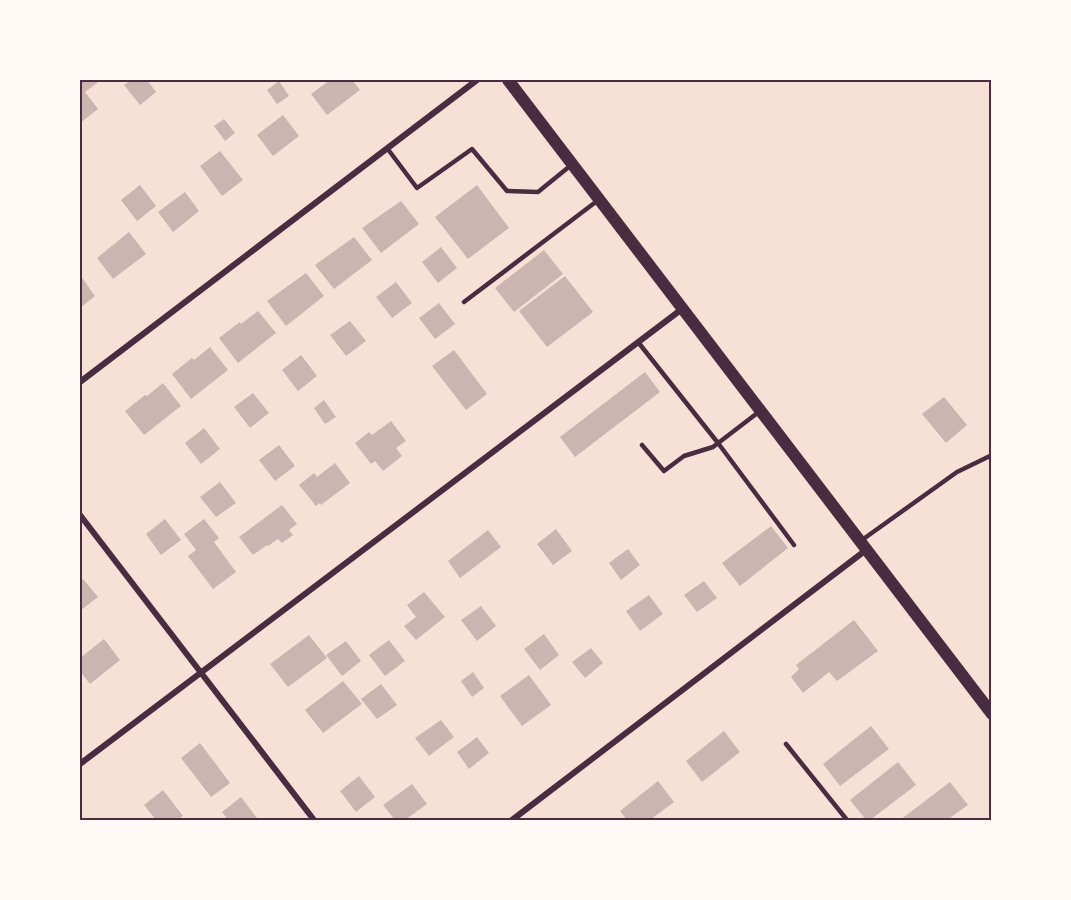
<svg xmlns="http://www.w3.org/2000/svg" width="1071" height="900" viewBox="0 0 1071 900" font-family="Montserrat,sans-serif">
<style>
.building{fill:#ccb4b1}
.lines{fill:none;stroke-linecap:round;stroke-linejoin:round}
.service{stroke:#4a2c40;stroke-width:4.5}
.minor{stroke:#4a2c40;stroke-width:6}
.secondary{stroke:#4a2c40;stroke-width:12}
.neatline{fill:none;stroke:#4a2c40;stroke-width:2}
</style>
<rect width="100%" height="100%" fill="#f7e1d7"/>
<!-- building -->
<path class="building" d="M80 80H101L85 92 98 109 80 123Z
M131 80H147L156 92 140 105 124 85Z
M330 80H352L360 90 327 115 311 94Z
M279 81 289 96 277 104 267 90Z
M283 115 299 136 273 156 257 135Z
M224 119 235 133 225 141 214 126Z
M220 151 243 180 222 196 200 166Z
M140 185 156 206 137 221 121 200Z
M477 185 509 228 468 259 435 217Z
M185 192 199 211 173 232 158 212Z
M401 201 419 224 381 253 362 228Z
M129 232 146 254 113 279 97 258Z
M354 237 372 260 334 289 315 265Z
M441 247 457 268 438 283 422 262Z
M544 250 563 274 514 312 495 288Z
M306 273 324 296 286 326 267 301Z
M80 275 95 296 80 308Z
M565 276 593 312 547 347 519 311Z
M396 282 412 303 392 318 376 297Z
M439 303 455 324 435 339 419 318Z
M258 311 276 333 238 363 219 338 240 322 241 324Z
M350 321 366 341 346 356 330 335Z
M210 347 228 370 191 399 172 374 192 358 194 360Z
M454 350 487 394 466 410 432 366Z
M301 355 317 376 298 391 282 370Z
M645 372 660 392 575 457 560 437Z
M163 383 181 406 144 435 125 411 145 395 147 396Z
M253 393 269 413 250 428 234 407Z
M944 397 967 425 946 443 922 414Z
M324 400 336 417 325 424 314 408Z
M391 421 406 441 396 448 402 456 383 471 375 461 371 464 355 443 369 432 372 435Z
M204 428 220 449 201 464 185 443Z
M279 445 295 466 275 481 259 460Z
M335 463 350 483 321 505 320 503 316 506 299 485 314 473 317 477Z
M220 482 236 503 216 517 200 497Z
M282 505 297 524 289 530 293 535 282 543 278 539 268 546 267 545 253 555 239 537Z
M165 519 181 540 161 555 146 534Z
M204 519 219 538 214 542 236 572 213 589 188 556 196 550 184 534Z
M771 526 788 548 740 586 722 563Z
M556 529 572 551 553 565 537 544Z
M488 530 501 547 460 578 448 561Z
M628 549 640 565 621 580 609 563Z
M83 579 98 597 81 610 80 608V582Z
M704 581 717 598 697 612 684 595Z
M424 592 445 617 416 640 404 626 416 617 407 605Z
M649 595 663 614 640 631 626 611Z
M481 606 496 626 477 641 461 620Z
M854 620 878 651 837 681 829 672 803 693 791 677 799 669 796 665Z
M544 634 559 655 540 670 524 649Z
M309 635 327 658 288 687 270 664Z
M104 639 120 660 90 684 80 671V658Z
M389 640 405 661 385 676 369 655Z
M346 641 361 661 342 676 326 655Z
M591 648 603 663 585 678 572 662Z
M473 672 484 688 472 697 461 681Z
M529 675 551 705 522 726 500 696Z
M343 681 362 704 323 733 305 710Z
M381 684 397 705 377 719 361 699Z
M441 720 454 737 429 756 415 738Z
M871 726 889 749 840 786 823 764Z
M724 731 740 752 702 782 686 761Z
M477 737 489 753 469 769 457 752Z
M200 743 230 783 211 797 181 758Z
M898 762 916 785 870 820H866L850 800Z
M359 776 375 797 356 812 340 791Z
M658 781 674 802 650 820H627L620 811Z
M950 782 968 805 947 820H900Z
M412 784 427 804 405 820H395L383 805Z
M163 790 183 816 177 820H156L144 805Z
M241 797 257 818 254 820H228L222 812Z"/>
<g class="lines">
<!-- service -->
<path class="service" d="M387 148 417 188 472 149 507 191 538 192 570 166
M464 302 597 201
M638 342 718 443 794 545
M642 445 664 471 684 456 713 447 760 411
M862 540 957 472 992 455
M786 744 847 820"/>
<!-- minor -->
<path class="minor" d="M80 382 477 80
M80 515 314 820
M80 764 682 309
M512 820 866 550"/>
<!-- secondary -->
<path class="secondary" d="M508 80 992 714"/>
</g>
<!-- border -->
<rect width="1071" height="900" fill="none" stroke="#fffaf5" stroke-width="162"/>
<rect x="81" y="81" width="909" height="738" class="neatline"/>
</svg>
